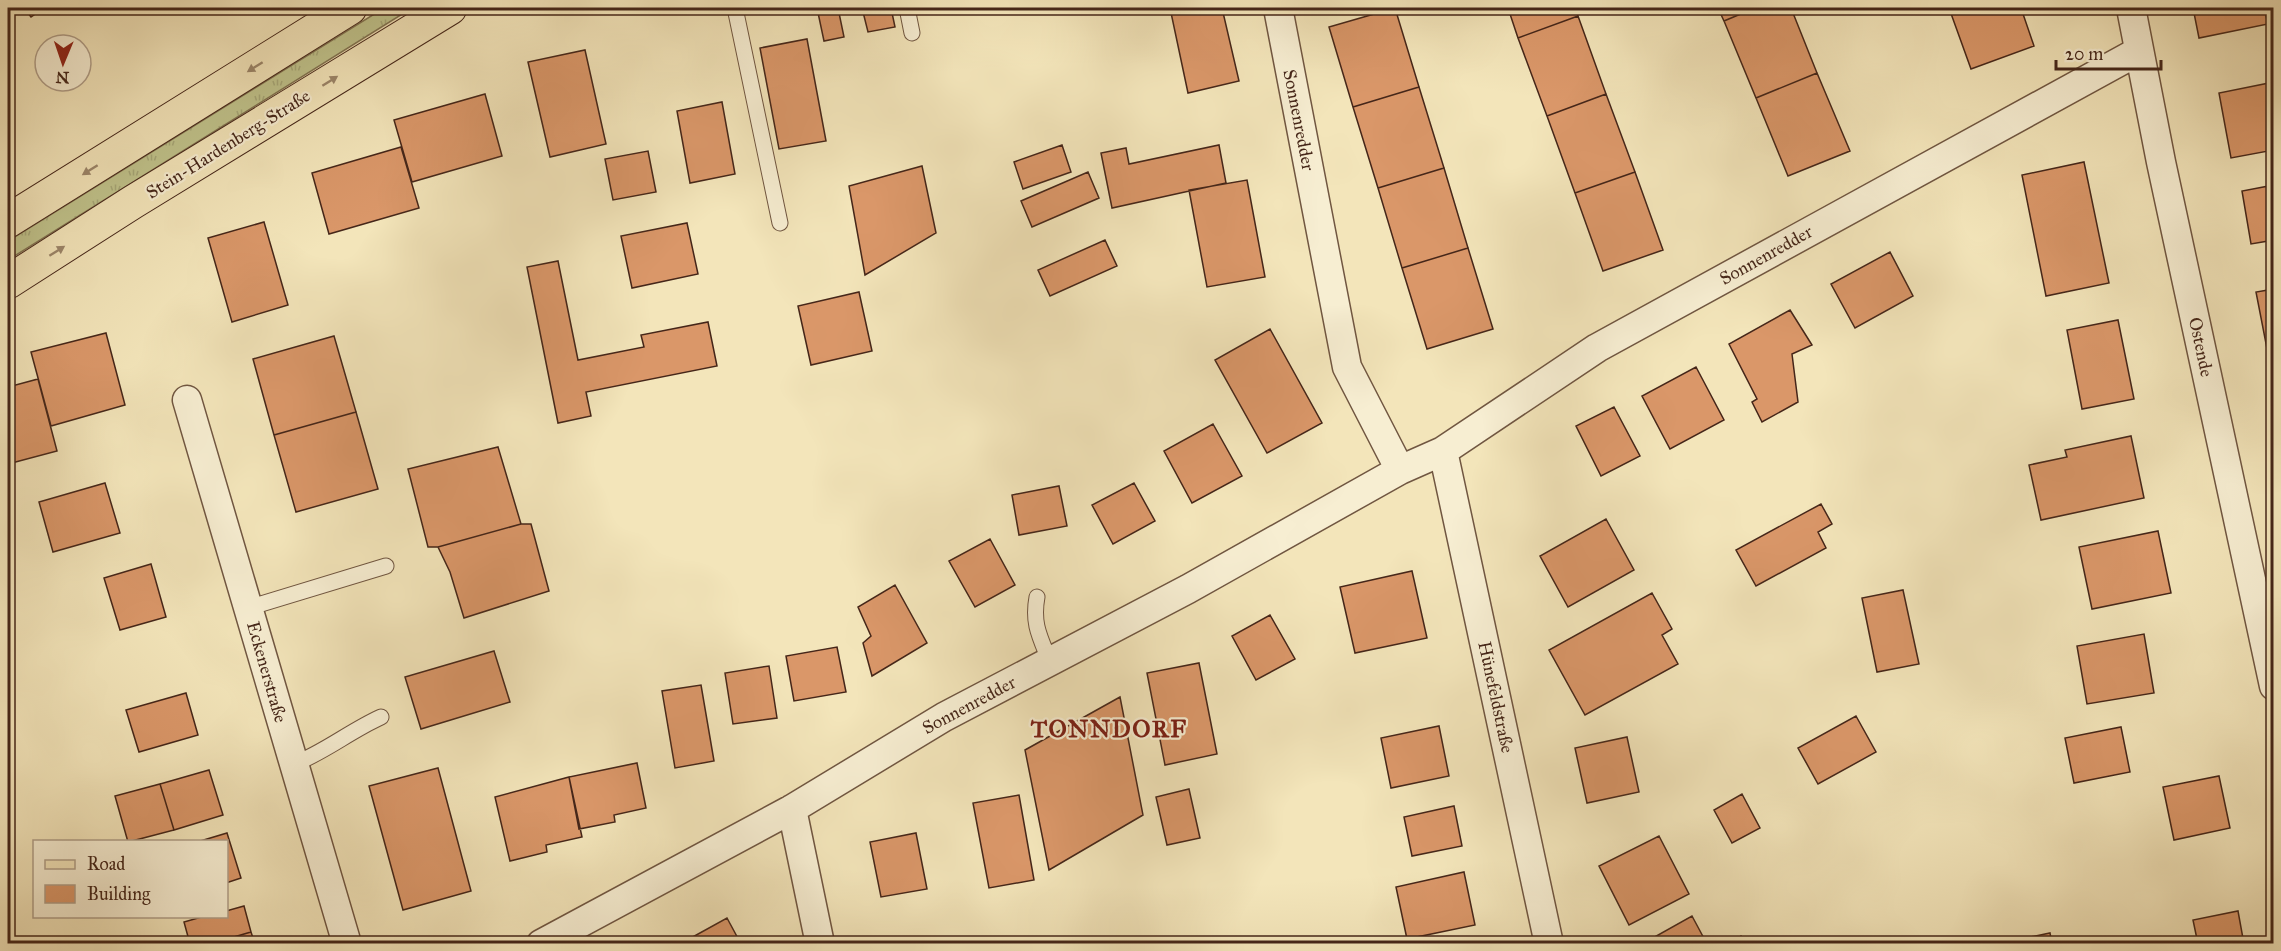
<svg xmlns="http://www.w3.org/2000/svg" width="2281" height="951" viewBox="0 0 2281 951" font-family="'IM FELL Great Primer',serif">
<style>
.grass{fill:url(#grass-tufts);stroke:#827452;stroke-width:1.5}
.building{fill:#da9769;stroke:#452619;stroke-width:1.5}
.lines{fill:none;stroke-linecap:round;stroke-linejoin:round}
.service-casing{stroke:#705641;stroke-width:17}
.minor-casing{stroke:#705641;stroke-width:31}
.primary-casing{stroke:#452619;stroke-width:35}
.service{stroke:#f7eed2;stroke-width:15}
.minor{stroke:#f7eed2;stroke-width:28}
.primary{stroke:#f3e5ba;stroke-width:33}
.oneway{fill:#9c866a}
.labels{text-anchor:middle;stroke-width:4.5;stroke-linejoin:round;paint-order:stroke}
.street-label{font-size:18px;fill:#452619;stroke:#f7eed2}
.district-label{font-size:24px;font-weight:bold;letter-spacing:1.5px;fill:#7a1f14;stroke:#f7eed2}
</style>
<defs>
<pattern id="grass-tufts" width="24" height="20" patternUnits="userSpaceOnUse" patternTransform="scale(1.5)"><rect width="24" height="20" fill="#c0c38c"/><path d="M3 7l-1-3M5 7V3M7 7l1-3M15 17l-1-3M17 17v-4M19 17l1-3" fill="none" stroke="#a6a778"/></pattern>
</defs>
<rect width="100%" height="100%" fill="#f3e5ba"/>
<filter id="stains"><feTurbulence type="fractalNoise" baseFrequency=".00333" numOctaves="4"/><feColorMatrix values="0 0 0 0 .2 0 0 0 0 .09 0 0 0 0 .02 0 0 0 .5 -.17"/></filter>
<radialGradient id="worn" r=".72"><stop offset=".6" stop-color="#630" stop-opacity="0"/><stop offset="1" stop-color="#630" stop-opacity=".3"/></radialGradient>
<!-- grass -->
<path class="grass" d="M384 8H412L8 260V241Z"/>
<!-- building -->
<path class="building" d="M24 8H44L31 17Z
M817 8H838L844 37 824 41Z
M862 8H891L895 27 868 32Z
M1170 8H1222L1239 81 1188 93Z
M1395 8 1419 87 1353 107 1329 27Z
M1508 8H1575L1578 16 1518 38Z
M1718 8H1755L1724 21Z
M1755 8H1791L1817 73 1756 98 1724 21Z
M1949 8H2021L2034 46 1971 69Z
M2193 8H2264L2268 24 2199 38Z
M1578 16 1606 94 1547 116 1518 38Z
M807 39 826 141 779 149 760 48Z
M585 50 606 144 550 157 528 62Z
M1817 73 1850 151 1788 176 1756 98Z
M2274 82V150L2231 158 2219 93Z
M1419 87 1444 168 1378 188 1353 107Z
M485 94 502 156 412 182 394 120Z
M1606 94 1635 172 1575 193 1547 116Z
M722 102 735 174 690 183 677 111Z
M1062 145 1071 172 1023 189 1014 162Z
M1219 145 1226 183 1112 208 1101 153 1126 148 1129 164Z
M401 147 419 208 329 234 312 173Z
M648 151 656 192 613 200 605 159Z
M2084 162 2109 283 2046 296 2022 175Z
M922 166 936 233 865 275 849 186Z
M1444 168 1468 248 1402 268 1378 188Z
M1088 172 1099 198 1032 227 1021 201Z
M1635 172 1663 250 1603 271 1575 193Z
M1247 180 1265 277 1207 287 1189 190Z
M2274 185V240L2251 244 2242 191Z
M264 222 288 305 232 322 208 238Z
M687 223 698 274 632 288 621 236Z
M1105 240 1117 266 1050 296 1038 270Z
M1468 248 1493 329 1427 349 1402 268Z
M1890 252 1913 296 1855 328 1831 284Z
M558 261 578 360 644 347 641 335 708 322 717 366 586 392 591 416 558 423 527 267Z
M2274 289V353L2268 354 2256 292Z
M859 292 872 351 811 365 798 306Z
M1790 310 1812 345 1792 354 1798 402 1762 422 1752 402 1757 399 1729 344Z
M2118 320 2134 399 2082 409 2067 330Z
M1270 329 1322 423 1267 453 1215 360Z
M106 333 125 405 51 426 31 352Z
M334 336 356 412 274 435 253 359Z
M1696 367 1724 420 1670 449 1642 396Z
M38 379 57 451 8 464V387Z
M1614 407 1640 456 1601 476 1576 426Z
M356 412 378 489 296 512 274 435Z
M1213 424 1242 476 1192 503 1164 451Z
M2131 436 2144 498 2041 520 2029 465 2067 457 2065 450Z
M498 447 521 524 438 547H428L408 469Z
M105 483 120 533 53 552 39 502Z
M1134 483 1155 521 1113 544 1092 505Z
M1059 486 1067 526 1019 535 1012 495Z
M1821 504 1832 524 1818 532 1826 548 1756 586 1736 550Z
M1606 519 1634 570 1568 607 1540 556Z
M521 524H531L549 591 464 618 450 572 438 547Z
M2158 531 2171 593 2092 609 2079 547Z
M990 539 1015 585 975 607 949 561Z
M151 564 166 617 120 630 104 578Z
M1412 571 1427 638 1355 653 1340 587Z
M895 585 927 643 872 676 863 643 871 636 858 607Z
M1903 590 1919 664 1877 672 1862 598Z
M1652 593 1672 629 1662 635 1678 664 1585 715 1549 650Z
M1270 615 1295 659 1256 680 1232 636Z
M2144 634 2154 693 2087 704 2077 646Z
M837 647 846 692 794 701 786 656Z
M494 651 510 702 421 729 405 677Z
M1199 663 1217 754 1165 765 1147 673Z
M769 666 777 718 733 724 725 673Z
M701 685 714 761 675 768 662 691Z
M186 693 198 735 139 752 126 710Z
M1120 697 1143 815 1049 870 1025 750Z
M1856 716 1876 752 1818 784 1798 748Z
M1439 726 1449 776 1391 788 1381 738Z
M2121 727 2130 772 2074 783 2065 738Z
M1627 737 1639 792 1587 803 1575 748Z
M637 763 646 808 614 815 615 822 579 829 569 777Z
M438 768 471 891 403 910 369 786Z
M209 770 223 815 174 830 160 784Z
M2219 776 2230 828 2174 840 2163 787Z
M569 777 582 837 546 845 547 852 510 861 495 797Z
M160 784 174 830 128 842 115 796Z
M1189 789 1200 838 1167 845 1156 797Z
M1742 794 1760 828 1732 843 1714 810Z
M1019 795 1034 880 989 888 973 803Z
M1454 806 1462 846 1412 856 1404 817Z
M227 833 241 878 226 883V842H197Z
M916 833 927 889 881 897 870 842Z
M1659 836 1689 894 1629 925 1599 866Z
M1464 872 1475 925 1407 939 1396 887Z
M244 906 251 932 210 944H190L184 922 205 916H226V911Z
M2238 911 2244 944H2198L2193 920Z
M1692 916 1707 944H1642Z
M727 918 741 944H680Z
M251 932 255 944H210Z
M2050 933 2052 944H1997Z
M1741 936 1745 944H1728Z"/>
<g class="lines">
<defs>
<path id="service" d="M735 8 780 223
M907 8 912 33
M1037 597C1032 624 1040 637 1050 662
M248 608 386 566
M294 764C325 752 350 731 381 717"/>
<path id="minor" d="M1278 8 1347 367 1400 470
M2131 8 2161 162 2274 686
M187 400 347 944
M1443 451 1549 944
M792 809 820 944
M541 944 792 809 944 717 1188 589 1400 470 1443 451 1597 348 2139 51"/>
<path id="primary" d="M8 221 350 8
M8 282 133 202 450 8"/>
</defs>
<!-- service casing -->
<use href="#service" class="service-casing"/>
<!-- minor casing -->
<use href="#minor" class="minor-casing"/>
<!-- primary casing -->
<use href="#primary" class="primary-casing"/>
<!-- service -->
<use href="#service" class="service"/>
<!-- minor -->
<use href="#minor" class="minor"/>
<!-- primary -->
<use href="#primary" class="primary"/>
</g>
<!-- one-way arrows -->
<defs><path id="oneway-solid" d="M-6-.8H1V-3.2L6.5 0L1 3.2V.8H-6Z" transform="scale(1.5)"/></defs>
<g class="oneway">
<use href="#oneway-solid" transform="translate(255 67) rotate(148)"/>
<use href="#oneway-solid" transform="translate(330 81) rotate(-32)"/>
<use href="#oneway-solid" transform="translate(90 170) rotate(148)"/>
<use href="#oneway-solid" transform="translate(57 251) rotate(-32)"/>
</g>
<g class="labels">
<!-- street labels -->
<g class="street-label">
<text transform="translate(1299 120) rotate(79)" y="6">Sonnenredder</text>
<text transform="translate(228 144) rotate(-32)" y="6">Stein-Hardenberg-Straße</text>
<text transform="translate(1766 255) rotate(-29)" y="6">Sonnenredder</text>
<text transform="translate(2201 347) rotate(78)" y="6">Ostende</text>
<text transform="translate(267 672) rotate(74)" y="6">Eckenerstraße</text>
<text transform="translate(1496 697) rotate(78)" y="6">Hünefeldstraße</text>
<text transform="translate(969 705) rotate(-28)" y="6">Sonnenredder</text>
</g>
<!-- district labels -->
<g class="district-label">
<text x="1109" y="737">TONNDORF</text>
</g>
</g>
<!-- margin -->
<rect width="2281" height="951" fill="none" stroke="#f3e5ba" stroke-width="30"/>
<rect x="9" y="9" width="2263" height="933" fill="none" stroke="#452619" stroke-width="3"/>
<rect x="15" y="15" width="2251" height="921" fill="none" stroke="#452619" stroke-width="1.5"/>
<!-- legend -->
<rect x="33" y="840" width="195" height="78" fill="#f7eed2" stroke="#b09e88" stroke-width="1.5"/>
<rect x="45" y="860" width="30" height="9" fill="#f3e5ba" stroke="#b09e88" stroke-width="1.5"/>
<text x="87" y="870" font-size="18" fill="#452619">Road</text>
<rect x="45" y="885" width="30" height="18" fill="#da9769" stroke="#b09e88" stroke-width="1.5"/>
<text x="87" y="900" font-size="18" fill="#452619">Building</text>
<!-- north arrow -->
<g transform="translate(63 63) rotate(182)"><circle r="28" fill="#f7eed2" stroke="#b09e88" stroke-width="1.5"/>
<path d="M0-4.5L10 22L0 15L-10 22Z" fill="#8f2418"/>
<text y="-9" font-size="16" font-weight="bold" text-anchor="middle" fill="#452619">N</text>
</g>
<!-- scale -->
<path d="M2056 60v9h105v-9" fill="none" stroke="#452619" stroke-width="3"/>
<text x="2065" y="60" font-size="18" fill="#452619" stroke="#f7eed2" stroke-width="4.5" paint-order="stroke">20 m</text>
<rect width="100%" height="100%" filter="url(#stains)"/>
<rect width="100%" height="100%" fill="url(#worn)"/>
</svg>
